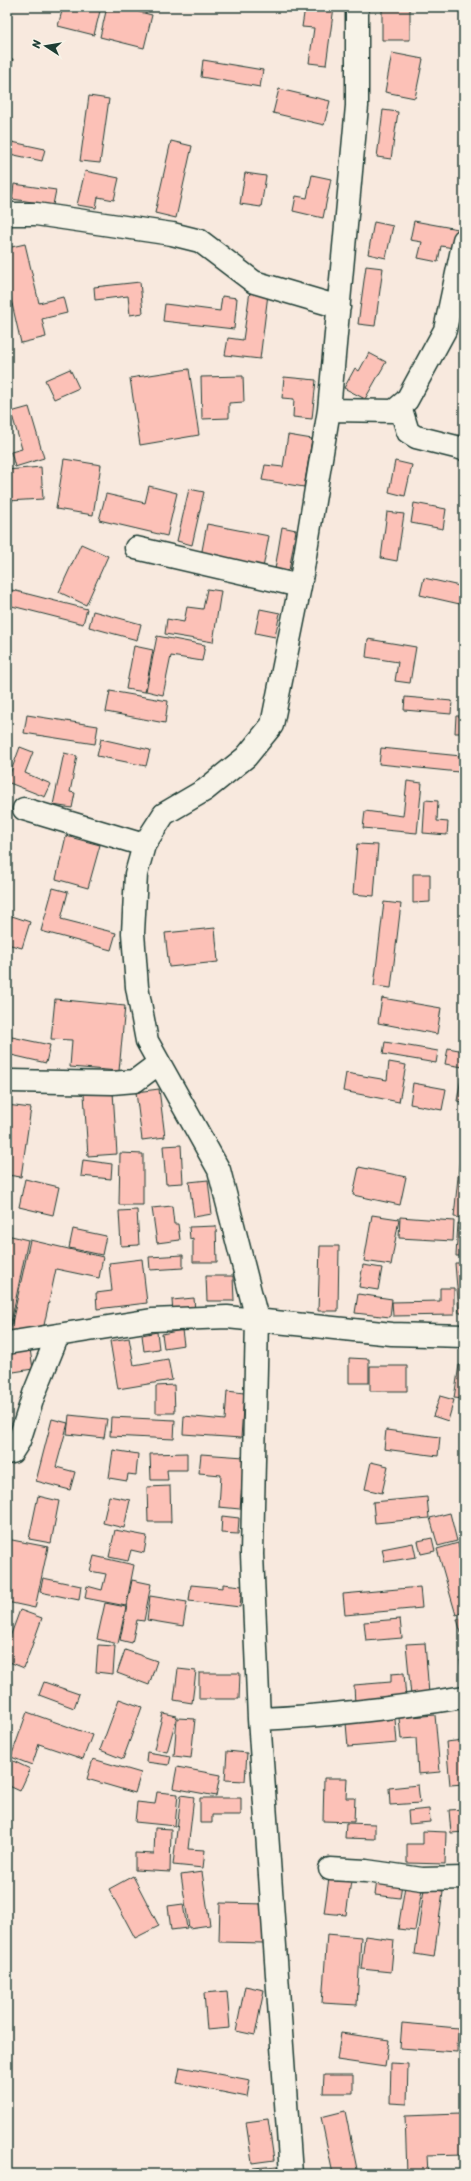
<svg xmlns="http://www.w3.org/2000/svg" width="471" height="2181" viewBox="0 0 471 2181" font-family="Sriracha,sans-serif">
<style>
.building{fill:#fcc1b7;stroke:#1f3d34}
.lines{fill:none;stroke-linecap:round;stroke-linejoin:round}
.street-casing{stroke:#1f3d34;stroke-width:25}
.street{stroke:#f7f3e8;stroke-width:22}
</style>
<rect width="100%" height="100%" fill="#f8e9de"/>
<filter id="ink" filterUnits="userSpaceOnUse"><feTurbulence type="fractalNoise" baseFrequency=".025" numOctaves="2"/><feDisplacementMap in="SourceGraphic" scale="8" xChannelSelector="R" yChannelSelector="G"/><feConvolveMatrix kernelMatrix="1 2 1 2 8 2 1 2 1" color-interpolation-filters="sRGB"/></filter>
<g filter="url(#ink)">
<!-- building -->
<path class="building" d="M63 7H101L94 35 58 26Z
M107 7H119L152 15 144 48 100 37Z
M305 7H334L326 65 309 63 314 28 302 27Z
M382 7H410V40H382Z
M392 53 423 59 415 98 385 92Z
M7 58 13 59 8 87H7Z
M203 60 263 70 260 87 201 77Z
M279 89 330 101 324 125 273 113Z
M89 96 109 99 100 163 80 161Z
M383 110 398 112 391 159 377 157Z
M171 141 192 146 176 218 155 213Z
M12 142 45 149 42 161 10 154Z
M85 171 119 178 114 200 98 197 96 208 77 205Z
M245 173 266 176 261 207 240 204Z
M312 175 331 179 323 218 293 211 296 196 307 198Z
M14 184 56 190 53 205 12 199Z
M414 221 458 229 454 248 441 246 438 262 418 258 422 242 410 240Z
M374 222 393 226 386 258 368 254Z
M25 244 39 303 63 297 67 313 42 319 46 337 21 343 7 282V248Z
M366 266 383 268 375 326 358 324Z
M140 282 143 313 130 315 128 296 95 300 94 287Z
M250 291 268 294 260 359 225 355 228 338 243 340Z
M222 296 237 298 234 329 163 321 165 304 220 311Z
M369 353 386 362 365 399 344 388 355 368 359 371Z
M70 369 79 388 54 399 45 380Z
M189 369 199 435 140 445 130 378Z
M243 376 244 402 229 403V418L202 419 201 377Z
M284 377 316 380 312 419 293 417 294 399 282 398Z
M29 407 44 458 15 467 11 452 22 449 11 412Z
M288 435 312 439 304 487 262 480 265 465 283 467Z
M64 459 101 465 93 515 56 509Z
M395 461 412 465 405 496 389 492Z
M41 467 43 499 7 501V470Z
M149 486 177 493 167 536 99 520 106 494 145 503Z
M189 489 204 492 192 545 177 541Z
M414 503 446 509 443 529 411 523Z
M387 512 404 514 397 561 381 558Z
M207 524 269 536 263 568 201 556Z
M282 527 296 530 289 571 275 569Z
M81 544 108 556 86 605 59 592Z
M424 578 464 587V605L420 595Z
M207 589 221 591 213 642 165 634 167 619 184 622 187 607 203 609Z
M12 590 87 609 83 624 8 605Z
M260 609 280 613 275 637 255 633Z
M93 611 141 624 137 640 89 627Z
M157 636 205 645 202 661 171 656 163 695 146 691Z
M368 639 416 647 410 683 395 681 398 662 366 657Z
M134 646 153 650 145 692 126 689Z
M110 691 168 701 165 723 106 712Z
M405 697 452 701 451 714 404 710Z
M27 715 98 726 95 744 24 733Z
M456 716H464V733H455Z
M101 739 150 750 146 766 97 756Z
M20 747 33 752 25 773 51 784 45 797 7 782Z
M381 748 461 756 459 772 379 764Z
M64 753 77 756 70 792 75 793 72 808 53 805Z
M407 781 422 783 417 833 363 828 365 811 403 816Z
M425 800 438 801 437 821 448 822 447 835 423 833Z
M66 836 100 845 88 888 56 879Z
M357 844 378 845 374 896 353 894Z
M413 874H430V902L413 903Z
M53 888 68 892 61 919 116 933 111 950 41 931Z
M384 902 401 904 391 988 374 986Z
M12 916 30 922 22 948 7 944V929Z
M215 928 218 962 169 967 165 933Z
M382 998 441 1008 437 1034 378 1023Z
M55 999 125 1006 119 1071 70 1067 72 1040 51 1039Z
M7 1036 50 1045 46 1063 7 1054Z
M385 1042 438 1051 436 1063 383 1054Z
M448 1048 464 1051V1102L457 1101 463 1067 445 1064Z
M389 1062 406 1065 399 1102 343 1091 346 1073 387 1080Z
M413 1083 446 1089 442 1110 410 1104Z
M159 1089 165 1137 142 1140 136 1092Z
M113 1092 117 1154 88 1156 84 1094Z
M7 1105 31 1108 21 1177 7 1175Z
M464 1117V1218L454 1217Z
M181 1145 183 1183 166 1184 163 1146Z
M120 1153 143 1154V1205H119Z
M83 1160 112 1164 111 1179 81 1176Z
M359 1167 406 1177 400 1205 353 1195Z
M25 1179 59 1187 53 1215 19 1207Z
M208 1180 212 1214 194 1217 189 1182Z
M172 1206 174 1224H178L180 1240 157 1243 152 1208Z
M137 1210 139 1245 121 1246 119 1211Z
M372 1215 399 1219 391 1265 364 1261Z
M400 1217 454 1221 453 1241 399 1238Z
M458 1223 464 1224V1256H456Z
M216 1226 217 1262H193V1238L190 1239 189 1227Z
M73 1229 106 1236 102 1255 69 1248Z
M7 1235 28 1240 9 1332 7 1333Z
M30 1240 103 1257 99 1278 56 1269 43 1330 10 1332Z
M320 1246H339L338 1311H318Z
M183 1255V1268L150 1270 149 1257Z
M142 1259 147 1303 97 1309 96 1293 112 1291 109 1263Z
M455 1263H464V1313H459Z
M363 1265 382 1268 378 1290 359 1287Z
M206 1276H233L234 1301H207Z
M440 1288H454V1315L393 1316 392 1302 440 1301Z
M358 1294 392 1299 390 1317 355 1313Z
M194 1298 195 1311 173 1314 172 1300Z
M182 1330 184 1345 164 1348 162 1334Z
M157 1332 159 1349 144 1351 142 1335Z
M129 1338 134 1365 168 1359 172 1380 118 1389 110 1341Z
M30 1349 33 1369 7 1373V1353Z
M349 1358 369 1359V1383H349Z
M459 1365 464 1366V1399L454 1398Z
M370 1366H407V1391H370Z
M174 1385 175 1413H156V1386Z
M227 1391 244 1393 241 1438 183 1434 184 1416 225 1420Z
M440 1396 454 1400 448 1421 433 1416Z
M69 1415 107 1419 104 1438 67 1434Z
M111 1417 175 1420 174 1439 110 1436Z
M52 1419 68 1423 56 1467 75 1472 70 1490 36 1481Z
M386 1430 440 1437 438 1456 384 1449Z
M113 1450 138 1454 136 1475 128 1474 127 1481 109 1478Z
M187 1453V1470H167L168 1480H151L150 1454Z
M201 1454 244 1457 240 1509 219 1507 221 1475 199 1473Z
M371 1462 388 1466 382 1493 365 1489Z
M170 1486 171 1522H148L147 1487Z
M38 1496 59 1501 51 1543 29 1539Z
M109 1496 130 1500 124 1528 103 1523Z
M427 1497 429 1518 375 1523 373 1502Z
M450 1513 457 1541 438 1546 430 1518Z
M222 1516 239 1518 238 1534 221 1533Z
M115 1530 147 1536 144 1553 131 1550 128 1561 109 1557Z
M432 1538 435 1551 421 1554 418 1541Z
M464 1538V1558L459 1540Z
M7 1539 48 1547 35 1608 7 1602Z
M413 1543 416 1557 385 1562 382 1549Z
M458 1543 464 1565V1612L456 1615 437 1549Z
M94 1556 134 1565 126 1606 85 1598 87 1586 102 1590 106 1574 90 1571Z
M43 1578 81 1586 79 1600 40 1592Z
M132 1580 151 1584 144 1621 137 1620 132 1643 120 1640Z
M223 1584 242 1586 240 1607 189 1601 191 1585 223 1588Z
M420 1587 422 1608 345 1615 343 1594Z
M150 1596 187 1602 183 1626 147 1620Z
M105 1603 126 1607 118 1644 97 1639Z
M20 1610 42 1618 24 1668 7 1661V1645Z
M464 1618V1643L457 1619Z
M400 1619 402 1638 366 1641 364 1622Z
M425 1643 429 1694 411 1696 406 1644Z
M98 1645 115 1646 113 1674 96 1672Z
M125 1650 157 1661 149 1685 117 1673Z
M464 1659V1679L460 1660Z
M178 1669 196 1671 192 1703 174 1700Z
M199 1673H240L239 1699H199Z
M404 1673 406 1700 355 1704 354 1685 391 1682V1674Z
M44 1682 79 1694 74 1708 39 1695Z
M119 1699 142 1707 123 1759 100 1750Z
M27 1712 92 1735 83 1759 39 1744 32 1765 11 1757Z
M163 1713 177 1716 167 1752 154 1749Z
M435 1715 440 1772 418 1774 416 1738 401 1739 399 1718Z
M177 1718 195 1719 191 1758 174 1756Z
M395 1719 397 1743 348 1747 346 1723Z
M464 1740V1784L450 1785 446 1742Z
M227 1751 247 1753 245 1781 225 1780Z
M147 1752 171 1756 169 1765 146 1762Z
M9 1759 30 1769 20 1791 7 1785V1764Z
M93 1759 141 1773 135 1793 87 1779Z
M177 1767 220 1775 216 1796 173 1788Z
M324 1778H347L346 1798H355L354 1822 323 1821Z
M418 1785 420 1803 390 1805 389 1788Z
M157 1792 178 1794 175 1826 135 1822 137 1802 155 1804Z
M181 1795 194 1797 188 1849 205 1850 203 1868 173 1865Z
M200 1798H241V1815H212V1823H200Z
M429 1809 430 1822 409 1824 408 1811Z
M464 1809V1832L451 1833 449 1810Z
M346 1823 375 1824V1839L345 1838Z
M155 1828 171 1829 170 1872 135 1870V1853L154 1854Z
M423 1831 446 1832 445 1864 407 1863V1844H423Z
M202 1872 210 1925 189 1928 181 1875Z
M133 1876 159 1926 135 1938 109 1889Z
M329 1878 351 1881 346 1915 324 1913Z
M377 1880 402 1883 400 1898 375 1895Z
M405 1886 422 1889 415 1931 398 1929Z
M424 1889 443 1891 434 1957 415 1954Z
M220 1903 265 1904 264 1943 219 1942Z
M183 1904 187 1928 171 1930 168 1906Z
M327 1934 361 1937 357 2005 322 2003Z
M365 1936 394 1940 391 1972 361 1969Z
M245 1986 264 1990 255 2035 236 2031Z
M227 1991 230 2028 207 2030 204 1993Z
M402 2023 458 2028 457 2052 400 2048Z
M341 2033 389 2040 385 2067 337 2060Z
M391 2063 408 2064 407 2104 390 2103Z
M180 2067 250 2080 247 2097 177 2083Z
M324 2075H353V2093H323Z
M345 2111 358 2174H333L321 2117Z
M460 2114 461 2129H464V2154L427 2155 428 2174H407L405 2116Z
M268 2119 274 2160 252 2163 246 2122Z
M278 2166 279 2174H253V2168Z"/>
<g class="lines">
<defs>
<path id="street" d="M7 214H36L172 234 200 241 254 282 339 307
M400 406 408 432 416 437 464 449
M329 410 394 411 407 400 445 330 464 240
M136 548 300 586
M24 809 144 845
M11 1081 112 1083 135 1081 159 1063
M7 1343 152 1320 227 1317 392 1334 464 1336
M7 1453 12 1452 19 1441 34 1394 58 1335
M259 1719C328 1716 396 1708 464 1697
M330 1869 366 1871 422 1879 464 1878
M291 2174 259 1719 252 1554 257 1319 219 1170 147 1041 137 987 133 933 136 874 144 845 164 814 205 790 246 757 272 725 300 586 329 410 357 106V7"/>
</defs>
<!-- street casing -->
<use href="#street" class="street-casing"/>
<!-- street -->
<use href="#street" class="street"/>
</g>
</g>
<!-- margin -->
<rect width="471" height="2181" fill="none" stroke="#f7f3e8" stroke-width="24"/>
<rect x="12" y="12" width="447" height="2157" fill="none" stroke="#1f3d34" stroke-width="1.5" filter="url(#ink)"/>
<!-- north arrow -->
<g transform="translate(46 46) rotate(282)" stroke="#f7f3e8" stroke-width="3" paint-order="stroke">
<path d="M0-3L7 15L0 10L-7 15Z" fill="#1f3d34"/>
<text y="-6" font-size="11" font-weight="bold" text-anchor="middle" fill="#1f3d34">N</text>
</g>
</svg>
